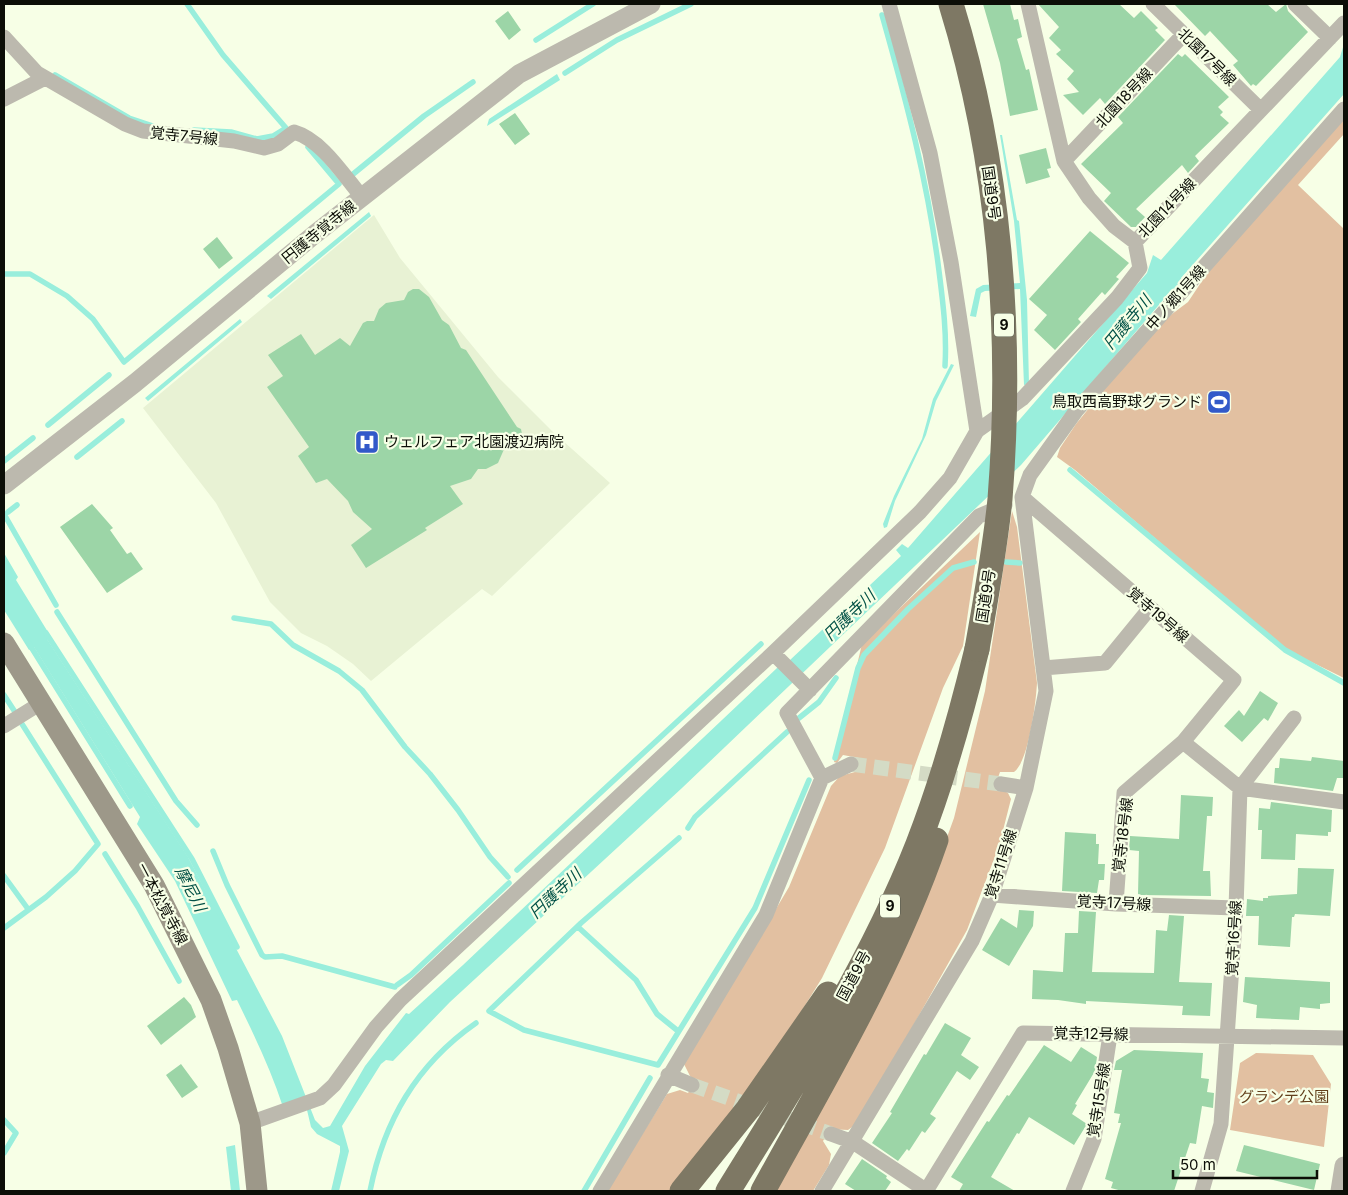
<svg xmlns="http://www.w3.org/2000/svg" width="1348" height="1195" viewBox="0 0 1348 1195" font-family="Inter,'Noto Sans JP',sans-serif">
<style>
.built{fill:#e8f2d4}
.green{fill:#e2c0a1}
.water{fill:#99eedc}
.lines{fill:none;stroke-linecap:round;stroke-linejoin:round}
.stream{stroke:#99eedc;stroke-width:5.5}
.building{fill:#9cd5a7}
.minor-tunnel{stroke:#d4dbc5;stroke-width:15;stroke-dasharray:15 8;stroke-linecap:butt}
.minor{stroke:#bcb9ae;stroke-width:15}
.tertiary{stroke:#bcb9ae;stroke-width:19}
.secondary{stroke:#9d9889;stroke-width:21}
.trunk{stroke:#7e7864;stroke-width:25}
.trunk-bridge{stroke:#7e7864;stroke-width:25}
.labels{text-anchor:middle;stroke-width:4.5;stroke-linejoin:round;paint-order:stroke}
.shield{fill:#f7ffe6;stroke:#52564a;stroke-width:1}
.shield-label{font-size:14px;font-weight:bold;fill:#0c0e07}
.street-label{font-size:15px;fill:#0c0e07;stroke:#f7ffe6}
.poi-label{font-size:15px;fill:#0c0e07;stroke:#f7ffe6;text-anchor:end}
.park-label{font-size:15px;fill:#63401c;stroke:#f7ffe6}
.water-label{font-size:16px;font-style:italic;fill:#025146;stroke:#f7ffe6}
</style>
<rect width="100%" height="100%" fill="#f7ffe6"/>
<!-- built -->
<path class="built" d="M374 215 400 258 498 377 553 432 610 483 492 596 482 589 371 681 353 664 327 646 301 633 270 602 216 503 143 408Z"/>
<!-- green -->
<path class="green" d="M1344 118V134L1298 185 1344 229V678L1285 649 1075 470 1057 457 1060 448 1076 424 1112 380 1168 317 1188 302 1218 257Z
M1012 511 1017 527 1037 683C1036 702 1029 761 1014 772H1000L995 786 1008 793 1011 799 999 846 967 930 859 1122 848 1130 830 1129 823 1141 831 1154 829 1165 813 1191H772L931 881 954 818 985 691Z
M980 532 963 646 943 688 885 848 822 978 770 1062 726 1125 669 1191H607L667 1094 680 1090 688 1093 696 1081 690 1076 684 1064 789 887 831 786 840 776 855 772 859 758 843 755 837 763 834 762 862 644Z
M1256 1053 1313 1055 1331 1084 1324 1147 1230 1130 1240 1063Z"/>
<!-- water -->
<path class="water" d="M1344 44V94L1181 278 1186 284 1170 292 1021 465 682 788 450 1002 393 1061 386 1060 381 1064 342 1126 349 1151 339 1191H331L340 1152V1146L317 1134 311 1127 307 1110 283 1107C271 1070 254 1035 237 1000L232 1001 175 881 137 824 140 817 34 647 29 650 4 610V553L18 577 16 580 51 637 47 639 188 857 282 1036 315 1120 323 1128 330 1126 365 1066 406 1013 409 1014 463 965 777 668 790 660 901 556 896 550 902 544 908 548 1147 273 1153 255 1161 260 1340 57Z
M557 74 560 80 487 126 489 119Z
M1000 135H1002L1017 220 1019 221 1027 300 1029 384 1024 385 1020 289 985 291 981 293 976 317 970 316 976 289 983 285 1020 283 1014 221Z
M369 212 371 216 271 299 267 296Z
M240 319 242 322 148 401 145 398Z
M951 364 954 365 936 401 926 435 895 501 887 527 884 528 883 524 894 496 922 439 933 399Z
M235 1145 240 1191H231L226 1147Z"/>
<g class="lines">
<!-- stream -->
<path class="stream" d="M187 4 223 55 286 128 273 136 257 139 231 132 194 130
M882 15C906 100 928 182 939 271 943 303 947 334 945 366
M536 40 593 4
M565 73 617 40 691 4
M55 75 129 118 153 126
M352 175 424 116 473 82
M4 274H30L67 296 93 319 124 362 339 184 308 147
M48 425 109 375
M77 457 122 421
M4 461 33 438
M1070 470 1285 650 1344 683
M8 512 17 505
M4 514 56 605
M1006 562 1020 563
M57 612 176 801 197 825
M234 618 271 624 293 645 339 671 362 690 405 747 430 774 458 810 490 857 508 877
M46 633 192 859 237 947
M28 642 130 806
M4 695 15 712
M799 718 819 702 836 678
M835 758 858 668 864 655 908 609 953 568 974 562
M688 828 695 817 787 732
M679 838 581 923 489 1011 524 1030 658 1065 755 908 809 780
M213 851 227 885 262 955 265 957 282 956 395 987
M105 854 138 907 179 981
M517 870 761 644
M4 876 28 909
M578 927 636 980 657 1014 678 1031
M4 928 46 897 75 871 98 844 22 724
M397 985 411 975 509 883
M4 1120 16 1133 4 1153
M370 1191C384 1121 416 1065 476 1023
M584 1191 650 1078"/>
</g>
<!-- building -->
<path class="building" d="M983 4H1010L1014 20 1018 19 1022 37 1017 39 1026 70 1029 69 1038 110 1010 116 1000 63Z
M1038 4H1119L1134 18 1141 11 1158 28 1155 30 1165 40 1105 104 1100 98 1083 115 1063 95 1079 92 1067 79 1074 71 1056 54 1061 50 1049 38 1059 27Z
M1174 4H1267L1276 12 1286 4 1288 11 1308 32 1256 86 1253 84 1251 86 1233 65 1238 61 1210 31 1205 36Z
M508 11 521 30 509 40 495 21Z
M1178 54 1182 57 1185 54 1229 97 1218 107 1223 112 1220 115 1229 123 1195 156 1199 161 1188 173 1182 165 1136 209 1145 217 1136 227H1131L1104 201 1111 193 1081 164 1123 123 1118 117Z
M515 113 530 134 515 145 499 124Z
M1046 148 1051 168 1047 169 1050 177 1026 184 1019 155Z
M1090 231 1129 263 1116 277 1119 279 1105 295 1102 292 1078 319 1081 322 1055 350 1034 330 1047 315 1029 299Z
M217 237 233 258 219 269 203 249Z
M413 289H419L429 297 442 320 449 325 461 348 466 350 517 427 521 429 523 439 514 446 505 447 498 463 486 469H478L471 479 450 486 463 504 425 528 427 530 366 568 351 545 372 529 353 512 348 501 327 479 316 483 298 456 309 447 267 387 283 376 268 355 301 334 315 355 340 338 350 346 363 323 367 321H374L379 309 386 303 404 300 408 292Z
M92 504 113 528 110 530 127 554 131 552 143 569 107 593 60 527Z
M1260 691 1278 703 1268 721 1264 718 1242 742 1224 726 1239 710 1244 716Z
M1312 757 1344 761 1343 778H1337L1333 791 1274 783 1275 768H1279L1280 758 1311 761Z
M1181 795 1213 797 1212 816H1207L1203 871H1210L1211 896 1141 895 1138 894 1139 851 1129 850 1130 836 1179 839Z
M1271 802 1332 810 1331 832H1328V836L1296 834 1295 860 1261 859 1262 830H1258L1259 808 1270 809Z
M1065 832 1096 834V844H1099L1098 864H1105L1104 880H1099L1097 893 1062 891Z
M1298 868 1334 869 1330 916 1295 914 1294 917H1292L1290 947 1258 945 1259 916H1246L1247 899 1263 901V898H1268V896L1297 894Z
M1019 910 1034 911 1033 926 1009 966 982 950 1001 918 1017 928Z
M1079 911 1096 912 1092 972 1154 973 1156 930 1167 931 1169 915 1184 916 1179 982 1212 983 1210 1016 1182 1015 1183 1006 1086 1001V1004L1058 1000 1032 999 1033 970 1063 972 1065 933H1078Z
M1245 977 1330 982V1003L1320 1004V1009L1300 1007 1299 1020 1256 1018 1257 1005 1243 1002Z
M184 997 191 1005 196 1017 161 1045 147 1026Z
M945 1023 971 1038 961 1055 979 1067 970 1080 957 1071 930 1114 936 1118 925 1133 922 1131 909 1151 907 1149 898 1161 872 1143 892 1113 890 1112 924 1054 926 1055Z
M1044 1045 1071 1062 1081 1047 1097 1057 1095 1071 1075 1104 1077 1105 1072 1114 1087 1124 1074 1145 1029 1117 1019 1134 1017 1133 991 1177 1015 1191H959L963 1184 951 1177 987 1121 989 1122 1007 1095 1009 1096Z
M1134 1050 1203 1053 1201 1078 1209 1079 1207 1092 1214 1093 1213 1108 1202 1106 1196 1144 1190 1143 1174 1191H1122L1111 1188 1113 1182 1105 1179 1121 1123H1118L1120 1114 1114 1113 1122 1070H1114L1116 1061Z
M181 1064 198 1087 182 1098 166 1075Z
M1244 1145 1320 1164 1314 1190 1236 1171Z
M862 1159 887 1176 886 1178 891 1182 885 1191H856L845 1184Z"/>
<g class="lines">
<!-- minor-tunnel -->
<path class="minor-tunnel" d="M851 764 1001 784
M692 1085 831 1134"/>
<!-- minor -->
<path class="minor" d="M889 4 930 153 951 262 977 431
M1028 4 1064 161 1089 198 1114 226 1135 242 1344 23
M1153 4 1261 110
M1295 4 1330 38
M4 37 37 73 125 124 143 131 234 141 264 148 278 144 294 132C322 140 344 176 362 197
M4 99 45 78
M1064 161 1184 34
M1022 497 1234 680 1183 742
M773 653 810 690
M1043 668 1105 663 1150 608
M4 726 41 703
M822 778 787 713 979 516 1005 505
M1001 784 1026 788
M992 895 1116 904 1236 908
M1116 904 1124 793 1183 742 1240 788 1294 718
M668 1075 692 1085
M250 1123 320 1098 334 1085 376 1027 400 1000 773 653 920 512 950 478 977 431 1022 399 1117 298 1140 268 1135 242
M831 1134 853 1142 927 1191
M600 1191 766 915 822 778 851 764
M822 1191 972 941 992 895 1026 788 1046 691 1022 497 1030 475 1076 411 1344 109
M926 1191 1023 1033 1344 1038
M1073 1191 1094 1139 1110 1035
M1202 1191 1221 1124 1236 908 1240 788 1344 802"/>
<!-- tertiary -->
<path class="tertiary" d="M4 485 135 383 315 234 519 74 651 4
M1340 1191 1344 1166"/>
<!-- secondary -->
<path class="secondary" d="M4 643 154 885 211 1000 228 1048 250 1123 257 1191"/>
<!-- trunk -->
<path class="trunk" d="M682 1191 748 1109 828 994
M728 1191C796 1081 871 964 918 844 943 780 961 715 977 649
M763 1191C826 1076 893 965 936 840"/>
<!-- trunk-bridge -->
<path class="trunk-bridge" d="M951 4C1000 163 1013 334 1000 499 995 549 986 599 977 649"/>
</g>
<!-- icons -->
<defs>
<symbol id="stadium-square" viewBox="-11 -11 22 22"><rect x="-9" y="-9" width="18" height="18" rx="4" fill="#3259c9" stroke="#f7ffe6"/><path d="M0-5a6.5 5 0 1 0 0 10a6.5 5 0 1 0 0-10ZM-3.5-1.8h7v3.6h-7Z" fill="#fff"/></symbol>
<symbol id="hospital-square" viewBox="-11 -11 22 22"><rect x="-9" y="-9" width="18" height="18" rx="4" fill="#3259c9" stroke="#f7ffe6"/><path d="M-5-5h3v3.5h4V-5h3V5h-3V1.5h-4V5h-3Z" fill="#fff"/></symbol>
</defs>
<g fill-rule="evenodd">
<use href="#stadium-square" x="1205" y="388" width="28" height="28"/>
<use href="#hospital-square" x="353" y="428" width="28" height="28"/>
</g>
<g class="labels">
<!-- shield labels -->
<g class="shield">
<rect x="994" y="313.5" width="20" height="23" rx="4"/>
<rect x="880" y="894.5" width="20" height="23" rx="4"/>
</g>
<g class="shield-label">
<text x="1004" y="330">9</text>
<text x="890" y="911">9</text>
</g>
<!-- street labels -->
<g class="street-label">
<text transform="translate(1207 57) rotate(45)" y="5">北園17号線</text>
<text transform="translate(1124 98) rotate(-47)" y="5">北園18号線</text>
<text transform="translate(184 136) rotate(6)" y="5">覚寺7号線</text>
<text transform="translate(991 193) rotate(82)" y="5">国道9号</text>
<text transform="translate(1167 208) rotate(-46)" y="5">北園14号線</text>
<text transform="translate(319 232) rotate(-39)" y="5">円護寺覚寺線</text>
<text transform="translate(1176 298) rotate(-48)" y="5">中ノ郷1号線</text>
<text transform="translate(986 596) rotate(-81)" y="5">国道9号</text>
<text transform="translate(1158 615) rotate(41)" y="5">覚寺19号線</text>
<text transform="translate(1123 835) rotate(-83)" y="5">覚寺18号線</text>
<text transform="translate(1001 864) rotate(-72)" y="5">覚寺11号線</text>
<text transform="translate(1114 903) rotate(3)" y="5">覚寺17号線</text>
<text transform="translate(162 904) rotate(62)" y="5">一本松覚寺線</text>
<text transform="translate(1234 938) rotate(-87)" y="5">覚寺16号線</text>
<text transform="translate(854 976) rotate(-62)" y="5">国道9号</text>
<text transform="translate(1091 1034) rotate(1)" y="5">覚寺12号線</text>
<text transform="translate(1099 1100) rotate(-81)" y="5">覚寺15号線</text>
</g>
<!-- poi labels -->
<g class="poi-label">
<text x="1202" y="407">鳥取西高野球グランド</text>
<text x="384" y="447" text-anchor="start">ウェルフェア北園渡辺病院</text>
</g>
<!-- park labels -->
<g class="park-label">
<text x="1284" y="1102">グランデ公園</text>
</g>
<!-- water labels -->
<g class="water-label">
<text transform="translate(1127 322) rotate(-50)" y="6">円護寺川</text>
<text transform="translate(849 615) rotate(-44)" y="6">円護寺川</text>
<text transform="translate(191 889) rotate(63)" y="6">摩尼川</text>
<text transform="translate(555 893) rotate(-43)" y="6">円護寺川</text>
</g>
</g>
<!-- border -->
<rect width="1348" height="1195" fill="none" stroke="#0c0e07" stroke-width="10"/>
<!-- scale -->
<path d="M1173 1170v8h144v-8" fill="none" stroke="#0c0e07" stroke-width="2.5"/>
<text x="1180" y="1170" font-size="15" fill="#0c0e07" stroke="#f7ffe6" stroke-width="4" paint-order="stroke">50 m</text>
</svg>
